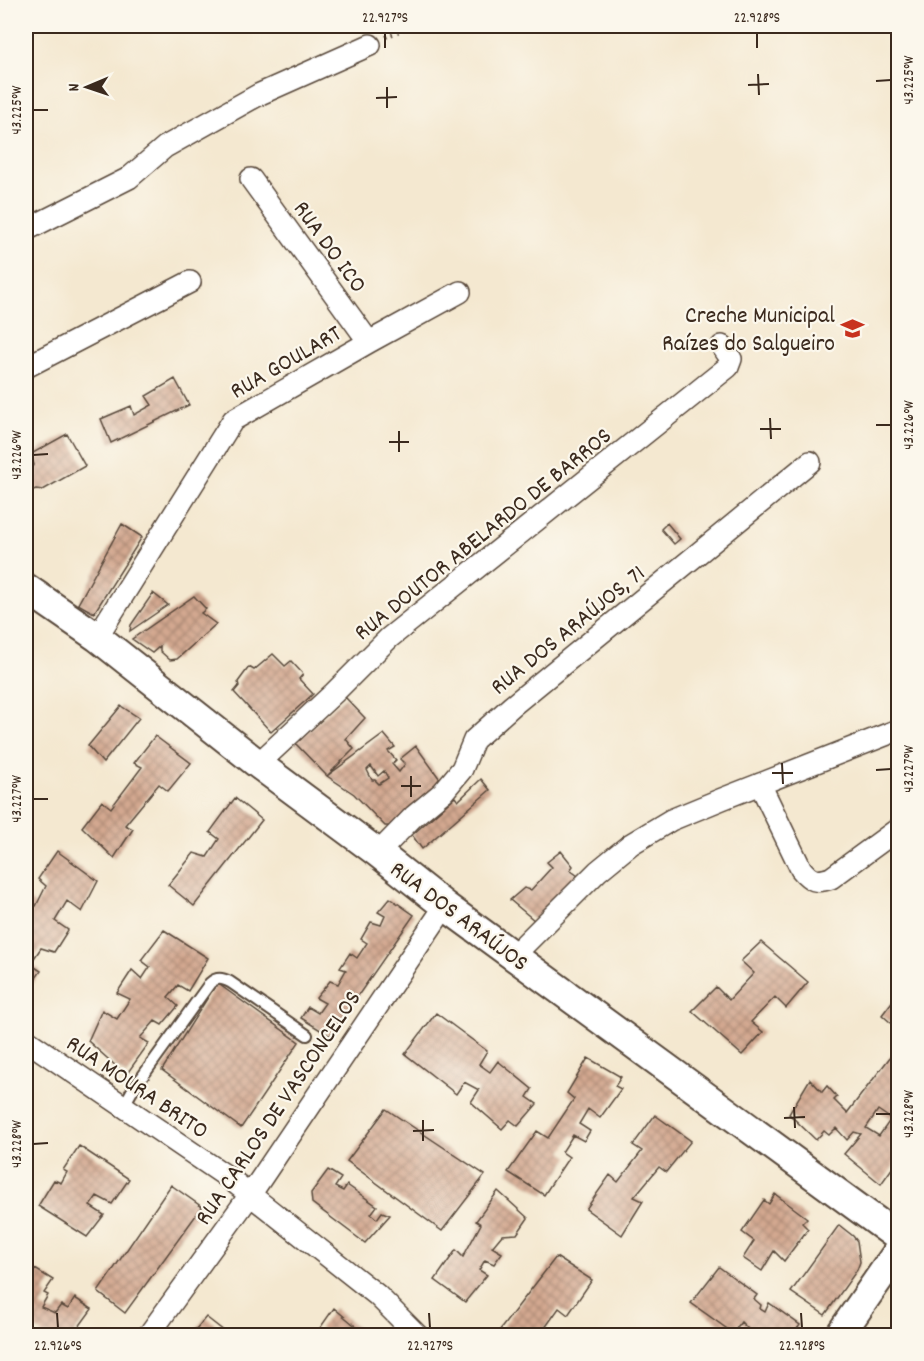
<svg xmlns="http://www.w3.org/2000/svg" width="924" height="1361" viewBox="0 0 924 1361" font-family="Dekko,sans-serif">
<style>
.building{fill:url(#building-cross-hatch);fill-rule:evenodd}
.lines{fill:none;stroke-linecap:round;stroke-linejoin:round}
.lane-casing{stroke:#574639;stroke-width:14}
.street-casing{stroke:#574639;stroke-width:24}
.secondary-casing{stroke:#574639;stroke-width:32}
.path{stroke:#574639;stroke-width:4;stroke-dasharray:1.5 4.5;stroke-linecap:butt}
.lane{stroke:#fff;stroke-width:10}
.street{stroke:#fff;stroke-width:21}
.secondary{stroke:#fff;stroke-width:28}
.ticks{fill:none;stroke:#3b2a1e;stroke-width:2}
.labels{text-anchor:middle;stroke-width:4.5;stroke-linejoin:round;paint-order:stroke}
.street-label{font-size:24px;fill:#3b2a1e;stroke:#fbf7ec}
.poi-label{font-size:24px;fill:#3b2a1e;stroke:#fbf7ec;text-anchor:end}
.neatline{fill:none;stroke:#3b2a1e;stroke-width:2}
.ticks-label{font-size:15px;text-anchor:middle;fill:#3b2a1e}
</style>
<defs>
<pattern id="building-cross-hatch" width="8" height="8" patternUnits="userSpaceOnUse" patternTransform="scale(1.5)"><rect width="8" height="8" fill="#d3a890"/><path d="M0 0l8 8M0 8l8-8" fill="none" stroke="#ac8975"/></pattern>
</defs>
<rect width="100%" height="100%" fill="#fbf7ec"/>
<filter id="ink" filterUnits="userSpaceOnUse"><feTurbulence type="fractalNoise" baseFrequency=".0167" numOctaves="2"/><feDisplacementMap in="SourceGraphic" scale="12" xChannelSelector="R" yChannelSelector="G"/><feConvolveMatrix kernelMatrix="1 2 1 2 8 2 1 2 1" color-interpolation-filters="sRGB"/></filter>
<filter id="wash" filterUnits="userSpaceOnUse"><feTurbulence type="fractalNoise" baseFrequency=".008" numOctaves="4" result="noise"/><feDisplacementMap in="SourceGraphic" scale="24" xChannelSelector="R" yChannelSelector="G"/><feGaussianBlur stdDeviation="1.35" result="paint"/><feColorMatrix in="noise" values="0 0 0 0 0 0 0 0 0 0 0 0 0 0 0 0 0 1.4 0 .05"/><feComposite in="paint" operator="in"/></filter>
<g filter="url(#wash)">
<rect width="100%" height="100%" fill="#f4e8d0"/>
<g id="blocks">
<!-- building -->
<path class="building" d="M175 379 189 405 111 443 101 419 131 406 134 415 152 405 146 396Z
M67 434 85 466 43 490 36 489 30 491 26 499V469L34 465 31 454Z
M667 523 680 539 674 544 661 529Z
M122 524 142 537 94 613 78 604Z
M153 593 168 605 130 631 131 625Z
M194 596 206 609 201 613 216 624 177 659 170 660 160 651V646L152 653 132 639Z
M273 654 285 666 291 661 303 674 299 679 313 694 271 732 234 692 239 686 238 682 249 667 254 670Z
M345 697 365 718 346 739 354 749 327 776 384 734 395 747 388 751 396 760 392 764 399 772 405 764 400 759 416 746 442 782 395 826H385L354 794 327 776 295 743ZM371 766 378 776 384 771 388 778 379 784 375 780H372L367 770Z
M121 706 139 718 103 763 88 746Z
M155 736 191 763 168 791 159 784 125 825 133 829 114 858 82 827 102 801 111 808 142 767 134 763Z
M481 779 490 790 422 849 412 835 455 797 458 801Z
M235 798 262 820 194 906 168 885 194 853 207 857 219 839 210 832Z
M57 851 98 881 82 912 67 901 55 921 68 930 54 952 41 948 30 964 41 971 26 992V897L36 906 46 886 38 879Z
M561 851 573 866 570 870 578 876 534 920 510 900 524 888 531 890 552 867 547 862Z
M390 898 414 915 330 1036 301 1018 308 1007 318 1013 325 1003 316 998 330 981 338 984 346 970 340 968 350 953 357 958 367 943 361 939 371 922 381 925 385 916 378 912Z
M164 930 208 958 188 991 178 985 168 997 178 1006 162 1025 155 1021 140 1038 149 1043 126 1075 88 1041 102 1010 117 1019 130 999 117 993 132 970 142 979 150 967 141 960Z
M761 942 808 982 786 1008 775 997 751 1022 763 1032 742 1055 692 1011 716 987 729 1000 754 973 741 961Z
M217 983 299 1042 241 1128 162 1070Z
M898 994V1029L882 1015Z
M436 1013 487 1051 479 1064 490 1072 498 1061 532 1089 527 1097 537 1104 518 1126 510 1120 502 1129 471 1102 479 1090 464 1082 456 1094 405 1054Z
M898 1047V1087L892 1095 898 1098V1160L881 1184 844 1154 861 1134 854 1132 847 1140 836 1128 829 1135 824 1131 816 1140 789 1114 810 1079 822 1092 827 1086 837 1097 834 1100 847 1113ZM878 1110 891 1119 879 1136 866 1128Z
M588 1058 621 1077 615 1086 621 1089 600 1118 588 1109 579 1124 590 1131 584 1141 573 1135 562 1152 569 1157 544 1195 508 1172 537 1131 548 1138 574 1099 567 1093Z
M386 1109 485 1175 442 1231 347 1161Z
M655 1115 691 1141 666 1172 659 1167 634 1197 643 1201 622 1235 586 1209 610 1175 618 1182 642 1151 633 1145Z
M79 1146 129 1179 112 1204 97 1196 90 1206 104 1215 87 1237 38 1206 54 1180 61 1183 67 1172 63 1170Z
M328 1170 341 1178 335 1187 343 1191 347 1185 377 1206 371 1214 377 1219 382 1212 390 1215 365 1243 312 1203 311 1193Z
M171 1185 202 1207 125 1313 98 1292Z
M498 1191 528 1218 517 1234 502 1235 492 1247 502 1253 494 1264 485 1260 479 1270 487 1275 465 1302 435 1280 456 1250 463 1257 481 1224 476 1221Z
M775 1194 807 1218 802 1223 808 1229 784 1261 774 1251 762 1271 743 1258 754 1241 742 1232 764 1200 769 1204Z
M839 1225 853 1236 857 1241 860 1262 857 1270 825 1315 791 1292Z
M556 1257 592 1280 568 1315 559 1308 540 1335H496Z
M719 1267 757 1295 754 1299 761 1305 760 1309 765 1312 769 1303 800 1325 797 1329 802 1333 800 1335H749L751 1332 741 1322 733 1333 691 1303Z
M35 1269 53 1280 44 1293 48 1295 41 1307 55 1313 61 1305 68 1309 75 1298 92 1309 73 1335H41L42 1333 29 1325 26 1331V1283Z
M334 1308 366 1335H329L320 1328Z
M206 1317 229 1335H191Z"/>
</g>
</g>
<g filter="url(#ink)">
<use href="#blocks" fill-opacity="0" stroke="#574639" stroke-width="1.5"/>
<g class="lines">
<defs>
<path id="lane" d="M123 1107 132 1091 210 983C217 977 222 978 230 982L307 1035"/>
<path id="street" d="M251 179 369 342
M26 230 129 178 165 147 260 94 370 45
M26 367 190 282
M97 637 233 420 369 342 460 292
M258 764 334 693 389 638 728 367 731 359 722 346
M760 784 801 869C811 881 816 883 831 878L898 829
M378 853 414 816 443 792 462 769 474 740 512 706 810 462
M514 955 598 871 631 844 671 820 722 799 898 730
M26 1040 229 1178 377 1295 418 1336
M148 1336 250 1195 445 906"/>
<path id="secondary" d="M26 588 97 637 258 764 378 853 445 906 898 1237
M839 1336 898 1251"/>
</defs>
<!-- lane casing -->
<use href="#lane" class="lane-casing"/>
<!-- street casing -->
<use href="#street" class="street-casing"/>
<!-- secondary casing -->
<use href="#secondary" class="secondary-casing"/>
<!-- path -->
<path class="path" d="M386 37 411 26"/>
<!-- lane -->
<use href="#lane" class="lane"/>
<!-- street -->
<use href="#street" class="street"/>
<!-- secondary -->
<use href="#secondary" class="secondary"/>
</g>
</g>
<!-- ticks -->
<path class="ticks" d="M385 33V48M757 33V48M758 74 759 95M876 81 891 80M748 85 769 84M387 87V108M376 98 397 97M33 110H48M770 418 771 439M876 425H891M760 429H781M399 431V452M389 442H409M33 455 48 454M782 763 783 784M876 770 891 769M772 773H793M411 776V797M401 786H421M33 799H48M794 1107 795 1128M876 1114H891M784 1118 805 1117M423 1120V1141M413 1131 434 1130M33 1144 48 1143M57 1313 58 1328M429 1313 430 1328M801 1313 802 1328"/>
<!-- icons -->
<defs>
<symbol id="school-bare" viewBox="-9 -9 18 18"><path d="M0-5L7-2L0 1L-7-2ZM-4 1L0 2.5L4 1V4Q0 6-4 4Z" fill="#c8321e" stroke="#fbf7ec" stroke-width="2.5" paint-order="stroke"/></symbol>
</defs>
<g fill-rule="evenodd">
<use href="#school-bare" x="836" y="312" width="33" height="33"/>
</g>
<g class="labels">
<!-- street labels -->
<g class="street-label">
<text transform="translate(331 246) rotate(54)" y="8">RUA DO ICO</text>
<text transform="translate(285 361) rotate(-30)" y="8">RUA GOULART</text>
<text transform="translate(482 533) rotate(-39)" y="8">RUA DOUTOR ABELARDO DE BARROS</text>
<text transform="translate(567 629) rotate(-39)" y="8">RUA DOS ARAÚJOS, 71</text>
<text transform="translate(460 915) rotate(37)" y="8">RUA DOS ARAÚJOS</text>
<text transform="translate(138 1086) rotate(34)" y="8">RUA MOURA BRITO</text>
<text transform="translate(277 1107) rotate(-56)" y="8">RUA CARLOS DE VASCONCELOS</text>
</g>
<!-- poi labels -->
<g class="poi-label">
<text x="835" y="322">Creche Municipal<tspan x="835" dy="28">Raízes do Salgueiro</tspan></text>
</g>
</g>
<!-- margin -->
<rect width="924" height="1361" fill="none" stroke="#fbf7ec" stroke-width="66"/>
<!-- north arrow -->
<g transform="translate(87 87) rotate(268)" stroke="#fbf7ec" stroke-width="4.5" paint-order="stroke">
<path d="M0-4.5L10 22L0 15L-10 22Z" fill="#3b2a1e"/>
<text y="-9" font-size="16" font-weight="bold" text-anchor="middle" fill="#3b2a1e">N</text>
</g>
<rect x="33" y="33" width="858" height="1295" class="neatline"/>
<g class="ticks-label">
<text x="385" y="22">22.927°S</text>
<text x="757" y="22">22.928°S</text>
<text transform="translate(908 80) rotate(-90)" y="5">43.225°W</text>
<text transform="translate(16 110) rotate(-90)" y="5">43.225°W</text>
<text transform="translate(908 425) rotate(-90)" y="5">43.226°W</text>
<text transform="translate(16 455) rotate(-90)" y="5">43.226°W</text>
<text transform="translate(908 769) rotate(-90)" y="5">43.227°W</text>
<text transform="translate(16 799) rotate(-90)" y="5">43.227°W</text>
<text transform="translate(908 1114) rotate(-90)" y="5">43.228°W</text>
<text transform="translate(16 1144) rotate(-90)" y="5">43.228°W</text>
<text x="58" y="1350">22.926°S</text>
<text x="430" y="1350">22.927°S</text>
<text x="802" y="1350">22.928°S</text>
</g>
</svg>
